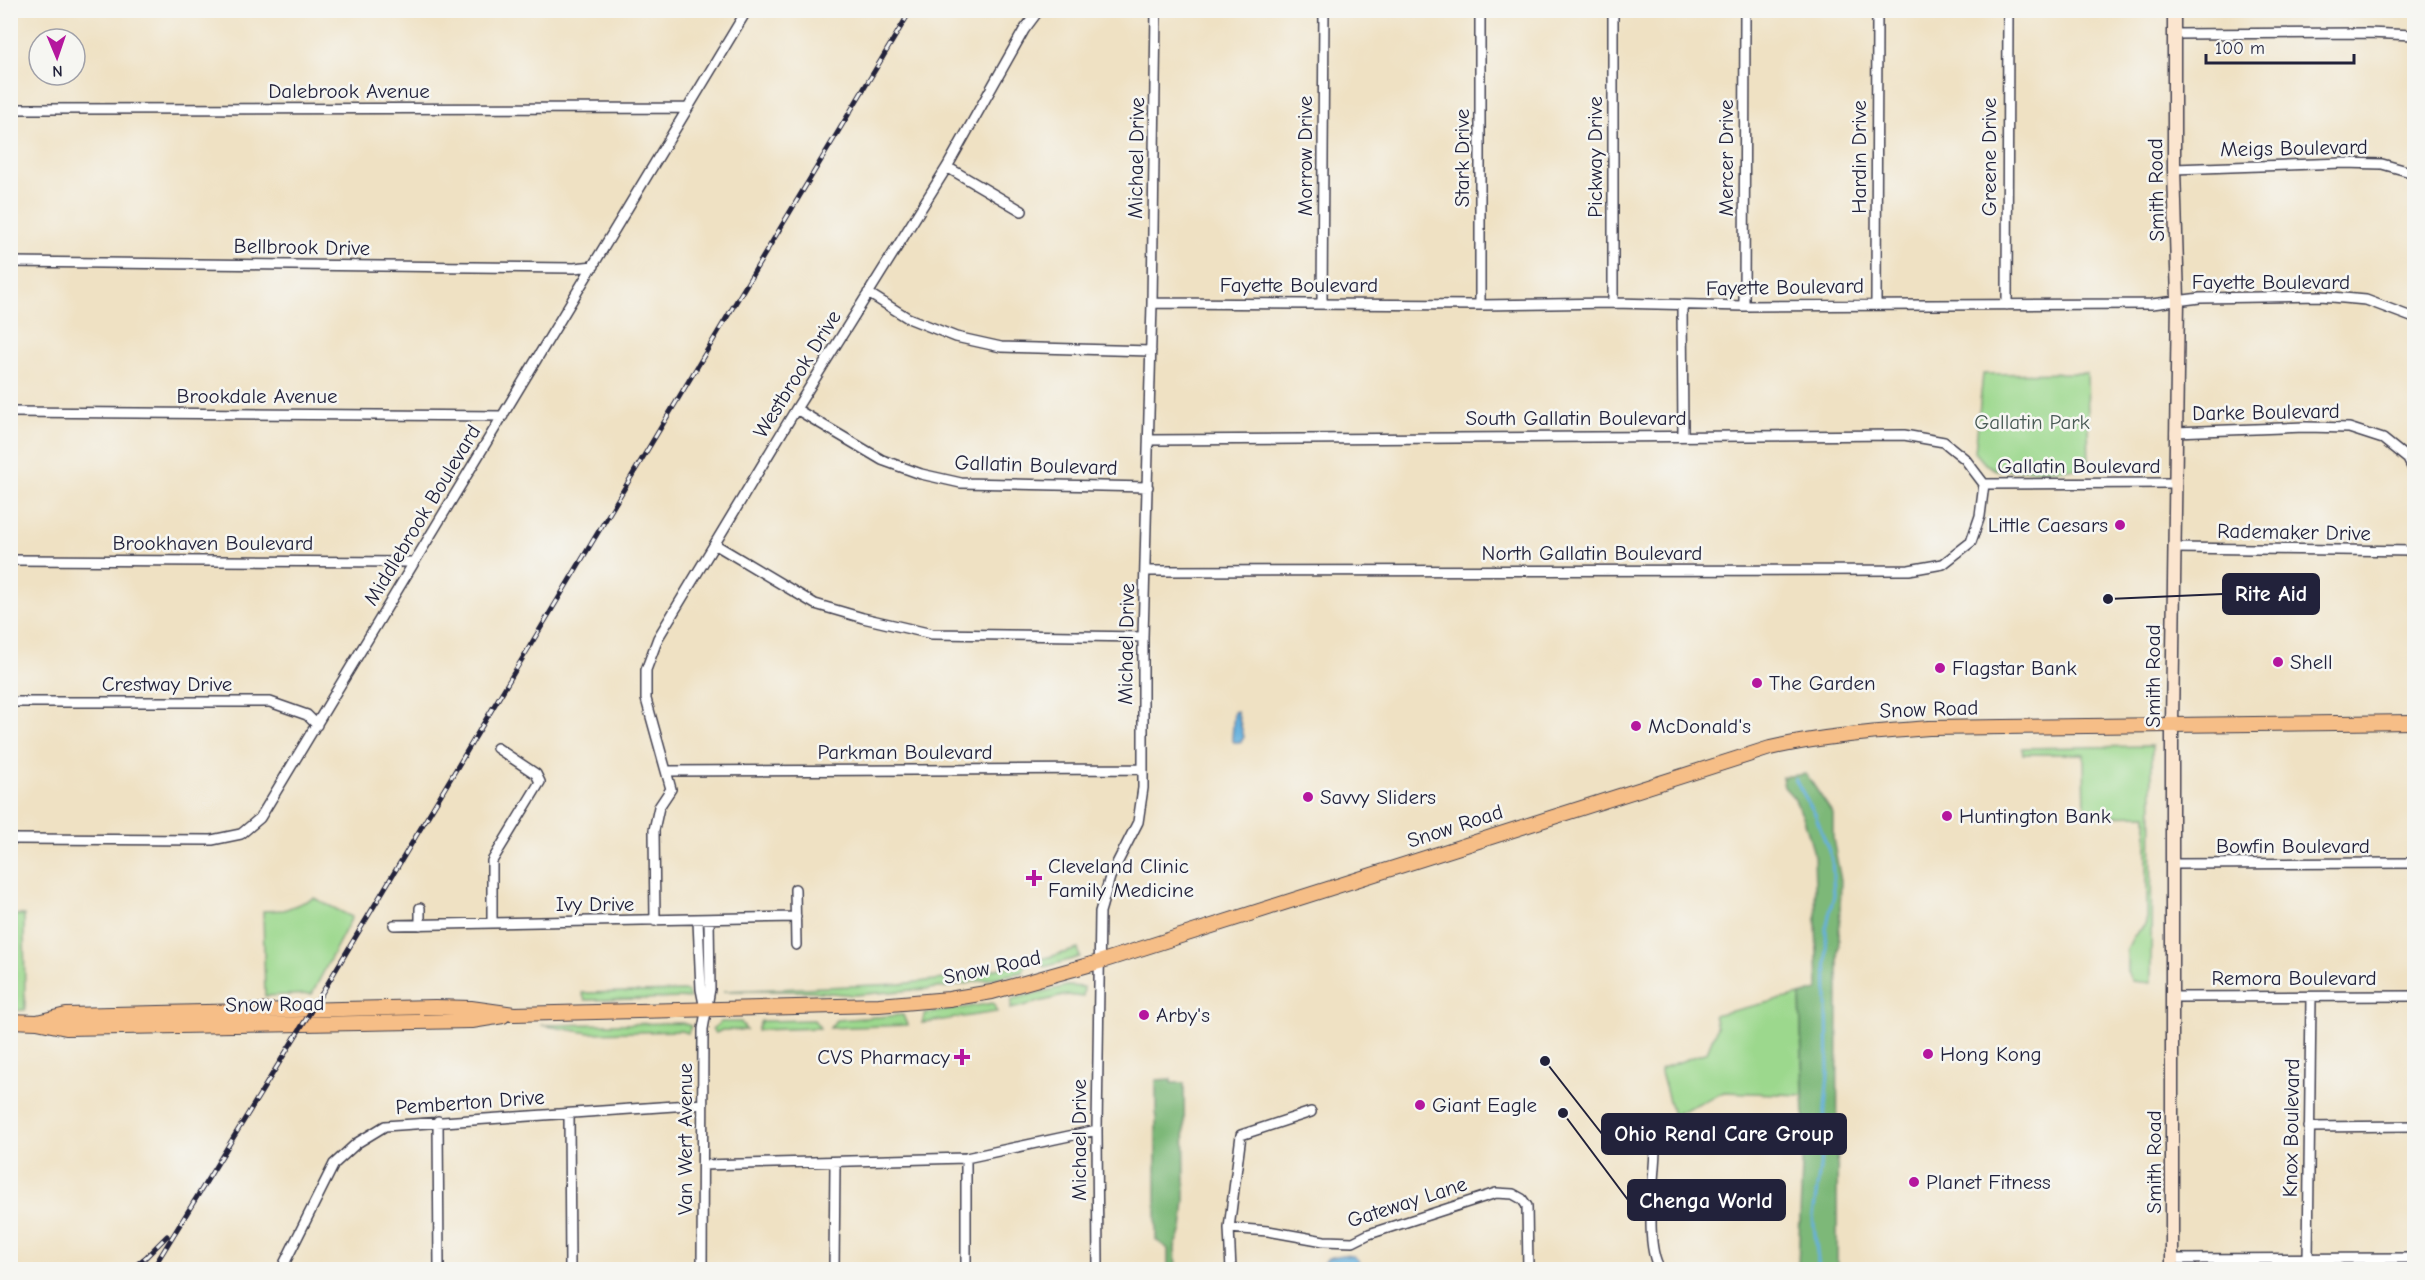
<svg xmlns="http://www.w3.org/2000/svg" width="2425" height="1280" viewBox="0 0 2425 1280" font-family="'Comic Neue',sans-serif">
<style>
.green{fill:#9cd88d;stroke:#5f7d64;stroke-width:1.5}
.forest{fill:#7db878;stroke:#506d5a;stroke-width:1.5}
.water{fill:#65b0dd;stroke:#44698c;stroke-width:1.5}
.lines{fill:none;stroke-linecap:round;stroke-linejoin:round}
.stream{stroke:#65b0dd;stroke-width:3}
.minor-casing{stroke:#413f4f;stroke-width:12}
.secondary-casing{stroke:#413f4f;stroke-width:15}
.primary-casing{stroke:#413f4f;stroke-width:16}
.minor{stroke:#fff;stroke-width:9}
.secondary{stroke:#fbe5cf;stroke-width:12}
.primary{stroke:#f6be87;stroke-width:14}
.rail-casing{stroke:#22223b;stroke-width:5}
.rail{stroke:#f6f6f2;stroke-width:3;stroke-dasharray:9;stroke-linecap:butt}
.poi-dot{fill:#b5179e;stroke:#f6f6f2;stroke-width:2}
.labels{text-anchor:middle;stroke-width:5;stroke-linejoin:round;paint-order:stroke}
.street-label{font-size:21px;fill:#22223b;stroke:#f6f6f2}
.park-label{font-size:21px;fill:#475954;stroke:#f6f6f2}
.poi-label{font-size:21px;fill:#22223b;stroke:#f6f6f2;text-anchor:start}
.leader{fill:none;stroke:#22223b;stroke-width:2}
.callout-dot{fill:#22223b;stroke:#f6f6f2;stroke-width:2}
.callout{fill:#22223b;stroke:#22223b;stroke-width:2}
.callout-label{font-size:22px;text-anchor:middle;font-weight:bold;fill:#fff}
</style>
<rect width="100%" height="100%" fill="#f6f6f2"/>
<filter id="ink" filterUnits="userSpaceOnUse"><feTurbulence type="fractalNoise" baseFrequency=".0167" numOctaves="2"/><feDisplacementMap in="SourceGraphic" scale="12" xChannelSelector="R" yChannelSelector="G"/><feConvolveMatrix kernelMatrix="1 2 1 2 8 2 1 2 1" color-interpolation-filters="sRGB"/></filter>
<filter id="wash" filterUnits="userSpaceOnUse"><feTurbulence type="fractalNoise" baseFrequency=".008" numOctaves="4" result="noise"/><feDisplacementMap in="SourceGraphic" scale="24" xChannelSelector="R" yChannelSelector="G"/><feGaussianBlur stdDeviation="1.35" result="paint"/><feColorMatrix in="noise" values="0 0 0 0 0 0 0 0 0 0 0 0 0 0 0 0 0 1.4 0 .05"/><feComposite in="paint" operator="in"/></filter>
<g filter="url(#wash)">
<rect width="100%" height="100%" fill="#efe1c3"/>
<!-- green -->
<path class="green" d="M2087 373 2089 469 1996 470 1985 464 1975 452 1983 374Z
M2152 746 2151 983 2132 981 2127 972V949L2133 937 2145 925 2147 918V815L2085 816 2084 754H2023L2022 748Z
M314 898 352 917 312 994 265 996 263 911 284 910Z
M11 915H24L25 1010 11 1011Z
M1078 949 1080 957 1045 967 1038 960Z
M1026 963 1023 972 949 987 854 995 810 991H723L900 984 944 979Z
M1067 986 1084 987 1083 997 1067 995 1011 1009 1012 999Z
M687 991 690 998 585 1000 582 993Z
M1800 995 1803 1095 1724 1092 1673 1115 1660 1069 1707 1052 1717 1027 1714 1015Z
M993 1003 997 1012 922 1023 925 1014Z
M903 1015 907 1025 830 1028 836 1020Z
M814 1020 820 1028 757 1030 761 1021Z
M721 1022H741L746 1030H722L716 1033 712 1029Z
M682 1023 691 1026 688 1033 682 1031 589 1033 541 1025Z"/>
<!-- forest -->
<path class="forest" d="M1806 774 1833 814V839L1841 881 1838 964 1837 1269H1802L1798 1264 1804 1118 1800 995 1818 990 1814 854 1804 819 1794 798 1784 787 1782 777Z
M1171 1079V1083H1184L1185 1200 1182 1230 1175 1247 1176 1270 1168 1269V1249L1156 1240V1080Z"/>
<!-- water -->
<path class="water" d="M1237 711 1244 737 1241 742H1234L1232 739 1234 712Z
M1342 1255 1353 1256 1358 1260 1360 1269H1319L1328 1258Z"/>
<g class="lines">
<!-- stream -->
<path class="stream" d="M1795 779 1815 814 1832 859 1834 895 1826 928 1828 1073 1820 1167 1813 1216 1819 1270"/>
</g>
</g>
<g filter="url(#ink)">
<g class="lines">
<defs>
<path id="minor" d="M1480 10V305
M1613 10V303
M2174 34 2367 33 2414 35
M10 109 688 108
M947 167 1022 211
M2174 169 2343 163 2382 164 2414 173
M10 262 574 268 594 266
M868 293 908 318 956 337 1001 347 1151 351
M1152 303 1480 305 1613 303 1744 306 2152 304 2200 298 2321 296 2366 300 2414 318
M1322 303 1324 10
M1876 304 1877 10
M2007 305 2008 10
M1682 306 1683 435
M1744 306 1745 10
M796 409 882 460 921 474 961 483 1148 487
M10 412 503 416
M2175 432 2305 427 2349 428 2383 439 2408 459 2414 471
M1149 440 1904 435 1944 442 1965 459 1984 484
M1984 484 2174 483
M716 545 815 604 863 618 932 634 1143 637
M2174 548 2414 551
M10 560 414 562
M1146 571 1909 570 1943 564 1971 542 1980 516 1984 484
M10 702H270L307 715 317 725
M667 771 1143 769
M10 839 212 840 241 834 260 818 747 10
M2172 864 2414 863
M795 889 796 945
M420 908V925
M655 921 654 830 659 807 671 789 646 699V670L658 638 796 409 947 167 1024 30 1039 10
M698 921 701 989 704 1004
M492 922V861L540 782 536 774 497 748
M394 925 796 917
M2174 997 2414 996
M569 1114 570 1270
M438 1121 439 1270
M2309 1127 2414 1126
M1655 1151C1654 1181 1644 1244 1660 1270
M703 1165 966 1158 1097 1130
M1229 1228 1268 1231 1324 1241 1353 1242 1369 1234 1496 1193 1513 1194 1522 1199 1527 1206 1528 1270
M2173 1259 2414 1258
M2308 1259 2311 997
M281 1270 334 1164 357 1143 385 1126 703 1104
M702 1270 703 1029 710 989 709 920
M834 1270 835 1163
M966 1270V1158
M1098 1270 1097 1130 1100 912 1110 877 1138 822 1143 788V637L1152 303 1156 10
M1231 1270 1229 1228 1241 1135 1311 1112"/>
<path id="secondary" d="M2172 1270V724L2178 300 2174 169V10"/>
<path id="primary" d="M10 1021 37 1022 66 1028 472 1021 503 1016
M37 1022 66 1015 435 1007 471 1008 514 1014 879 1005 949 999 992 992 1099 962 1770 748C1823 736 1875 732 1929 728L2414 722"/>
</defs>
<!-- minor casing -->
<use href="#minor" class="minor-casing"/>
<!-- secondary casing -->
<use href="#secondary" class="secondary-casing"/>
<!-- primary casing -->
<use href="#primary" class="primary-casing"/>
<!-- minor -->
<use href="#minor" class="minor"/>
<!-- secondary -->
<use href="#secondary" class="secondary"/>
<!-- primary -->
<use href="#primary" class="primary"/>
<defs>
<path id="rail" d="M130 1270 146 1257 167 1236
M152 1270 319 998 911 10"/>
</defs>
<!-- rail casing -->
<use href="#rail" class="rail-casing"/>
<!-- rail -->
<use href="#rail" class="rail"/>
</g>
</g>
<!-- markers -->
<g class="poi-dot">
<circle cx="2120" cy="525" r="6"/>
<circle cx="2278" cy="662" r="6"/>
<circle cx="1940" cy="668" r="6"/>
<circle cx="1757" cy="683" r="6"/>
<circle cx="1636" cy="726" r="6"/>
<circle cx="1308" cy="797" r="6"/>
<circle cx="1947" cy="816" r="6"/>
<path d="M1031 869h6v6h6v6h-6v6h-6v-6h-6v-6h6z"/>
<circle cx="1144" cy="1015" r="6"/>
<circle cx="1928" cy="1054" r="6"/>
<path d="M959 1048h6v6h6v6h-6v6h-6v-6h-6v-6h6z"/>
<circle cx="1420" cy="1105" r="6"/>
<circle cx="1914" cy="1182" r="6"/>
</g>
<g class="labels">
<!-- street labels -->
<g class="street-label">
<text x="349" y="98">Dalebrook Avenue</text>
<text transform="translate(2294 148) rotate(-1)" y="7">Meigs Boulevard</text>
<text transform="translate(1305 156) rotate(-90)" y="7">Morrow Drive</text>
<text transform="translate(1595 157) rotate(-90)" y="7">Pickway Drive</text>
<text transform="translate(1859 157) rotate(-90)" y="7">Hardin Drive</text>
<text transform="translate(1989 157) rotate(-90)" y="7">Greene Drive</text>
<text transform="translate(1136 158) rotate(-89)" y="7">Michael Drive</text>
<text transform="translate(1462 158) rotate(-90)" y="7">Stark Drive</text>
<text transform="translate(1726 158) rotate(-90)" y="7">Mercer Drive</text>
<text transform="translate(2156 190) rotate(-91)" y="7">Smith Road</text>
<text transform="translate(302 247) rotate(1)" y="7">Bellbrook Drive</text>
<text x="2271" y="289">Fayette Boulevard</text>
<text x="1299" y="292">Fayette Boulevard</text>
<text transform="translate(1785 287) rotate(-1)" y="7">Fayette Boulevard</text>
<text transform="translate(797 374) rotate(-58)" y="7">Westbrook Drive</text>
<text x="257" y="403">Brookdale Avenue</text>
<text transform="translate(2266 412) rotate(-1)" y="7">Darke Boulevard</text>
<text x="1576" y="425">South Gallatin Boulevard</text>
<text transform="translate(1036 465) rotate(2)" y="7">Gallatin Boulevard</text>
<text x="2079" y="473">Gallatin Boulevard</text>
<text transform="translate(422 515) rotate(-59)" y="7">Middlebrook Boulevard</text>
<text transform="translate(2294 532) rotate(1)" y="7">Rademaker Drive</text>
<text x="213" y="550">Brookhaven Boulevard</text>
<text x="1592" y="560">North Gallatin Boulevard</text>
<text transform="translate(1126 644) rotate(-89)" y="7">Michael Drive</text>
<text transform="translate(2153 676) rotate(-90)" y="7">Smith Road</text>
<text x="167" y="691">Crestway Drive</text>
<text transform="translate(1929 709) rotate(-2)" y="7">Snow Road</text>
<text x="905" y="759">Parkman Boulevard</text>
<text transform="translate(1455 826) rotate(-18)" y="7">Snow Road</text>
<text x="2293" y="853">Bowfin Boulevard</text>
<text x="595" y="911">Ivy Drive</text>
<text transform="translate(992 967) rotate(-12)" y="7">Snow Road</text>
<text x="2294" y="985">Remora Boulevard</text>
<text transform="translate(275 1004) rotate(-1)" y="7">Snow Road</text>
<text transform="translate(470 1102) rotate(-4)" y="7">Pemberton Drive</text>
<text transform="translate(2291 1128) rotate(-89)" y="7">Knox Boulevard</text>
<text transform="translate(685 1139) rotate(-90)" y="7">Van Wert Avenue</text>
<text transform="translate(1079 1140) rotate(-90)" y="7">Michael Drive</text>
<text transform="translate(2154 1162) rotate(-90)" y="7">Smith Road</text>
<text transform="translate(1407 1202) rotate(-18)" y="7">Gateway Lane</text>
</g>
<!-- park labels -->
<g class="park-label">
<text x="2032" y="429">Gallatin Park</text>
</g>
<!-- poi labels -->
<g class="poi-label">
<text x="2108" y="532" text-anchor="end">Little Caesars</text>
<text x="2290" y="669">Shell</text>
<text x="1952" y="675">Flagstar Bank</text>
<text x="1769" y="690">The Garden</text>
<text x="1648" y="733">McDonald's</text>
<text x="1320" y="804">Savvy Sliders</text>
<text x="1959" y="823">Huntington Bank</text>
<text x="1048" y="873">Cleveland Clinic<tspan x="1048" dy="24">Family Medicine</tspan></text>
<text x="1156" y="1022">Arby's</text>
<text x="1940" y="1061">Hong Kong</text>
<text x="950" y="1064" text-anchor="end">CVS Pharmacy</text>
<text x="1432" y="1112">Giant Eagle</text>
<text x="1926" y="1189">Planet Fitness</text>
</g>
</g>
<!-- callouts -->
<path class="leader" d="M2108 599L2223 594M1545 1061L1602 1134M1563 1113L1628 1200"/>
<g class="callout-dot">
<circle cx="2108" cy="599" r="6"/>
<circle cx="1545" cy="1061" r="6"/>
<circle cx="1563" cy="1113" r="6"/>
</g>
<g class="callout">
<rect x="2223" y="574" width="96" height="40" rx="6"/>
<rect x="1602" y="1114" width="244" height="40" rx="6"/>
<rect x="1628" y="1180" width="157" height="40" rx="6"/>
</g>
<g class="callout-label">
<text x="2271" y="601">Rite Aid</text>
<text x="1724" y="1141">Ohio Renal Care Group</text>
<text x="1706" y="1208">Chenga World</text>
</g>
<!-- margin -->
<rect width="2425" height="1280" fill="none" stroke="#f6f6f2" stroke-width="36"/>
<!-- north arrow -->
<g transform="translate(57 57) rotate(178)"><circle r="28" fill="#f6f6f2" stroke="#a1a1a9" stroke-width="1.5"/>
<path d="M0-4.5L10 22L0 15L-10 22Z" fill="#b5179e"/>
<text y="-9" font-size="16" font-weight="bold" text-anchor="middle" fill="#22223b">N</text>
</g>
<!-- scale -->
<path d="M2206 54v9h148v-9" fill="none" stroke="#22223b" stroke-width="3"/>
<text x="2215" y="54" font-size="18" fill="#22223b" stroke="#f6f6f2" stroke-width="4.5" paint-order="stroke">100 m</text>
</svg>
